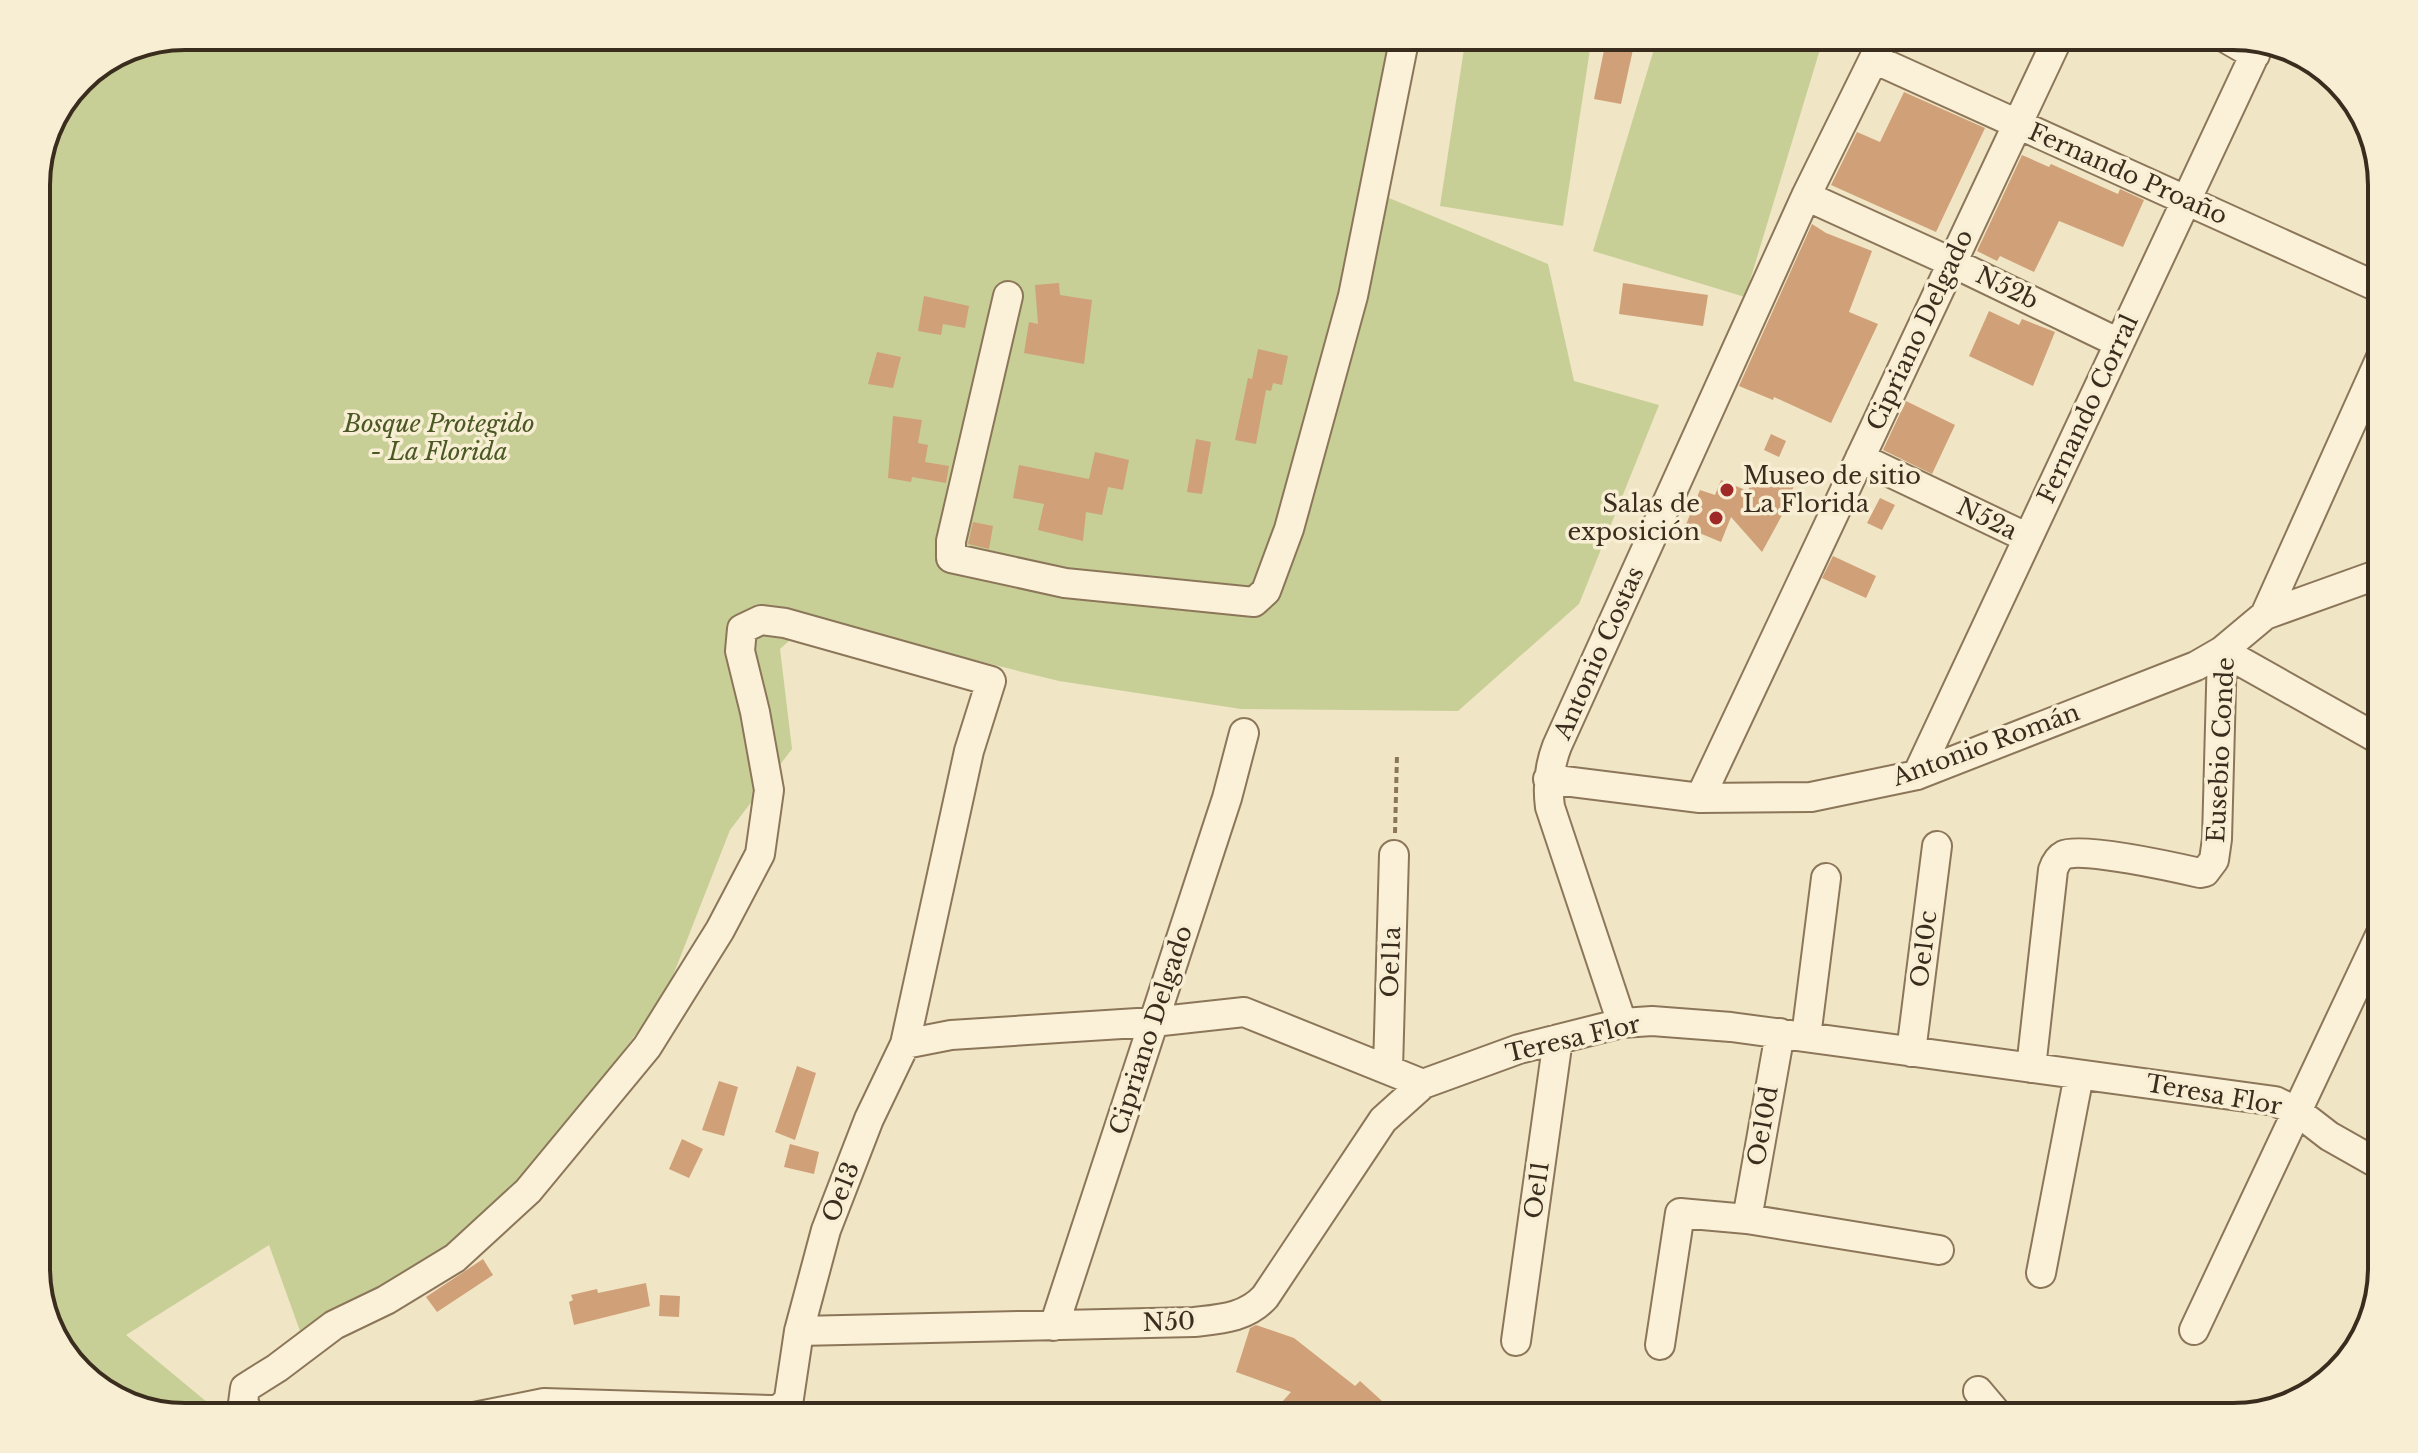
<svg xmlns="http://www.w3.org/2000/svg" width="2418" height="1453" viewBox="0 0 2418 1453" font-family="'Libre Baskerville',serif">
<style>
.green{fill:#c7cf97}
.building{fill:#d0a078}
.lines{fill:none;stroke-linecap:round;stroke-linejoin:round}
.minor-casing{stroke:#8c7659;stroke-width:32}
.path{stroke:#8c7659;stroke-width:4;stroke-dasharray:6 4;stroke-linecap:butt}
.minor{stroke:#faf1d8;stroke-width:28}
.poi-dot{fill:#9e2926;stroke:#f7eed4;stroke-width:3}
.labels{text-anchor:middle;stroke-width:7;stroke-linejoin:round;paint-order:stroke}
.street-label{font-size:24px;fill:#3b2d1e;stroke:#f7eed4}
.park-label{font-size:24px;font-style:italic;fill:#4a5924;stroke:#f7eed4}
.poi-label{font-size:24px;fill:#3b2d1e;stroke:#f7eed4;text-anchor:start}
.rim{fill:none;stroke:#3b2d1e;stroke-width:4}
</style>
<rect width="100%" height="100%" fill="#f0e5c4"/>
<!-- green -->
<path class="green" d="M185 36H1417L1389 198 1548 264 1574 381 1659 405 1579 604 1458 711 1241 709 1059 681 812 620 780 649 792 749 730 830 665 996 562 1131 490 1216 419 1265 300 1331 269 1245 126 1335 225 1417H185L110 1397 56 1343 36 1277V176L80 79 129 47Z
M1466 36H1592L1563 226 1440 206Z
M1658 36H1824L1745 297 1593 251Z"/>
<!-- building -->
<path class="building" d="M1607 36H1636L1621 104 1594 99Z
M1904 92 1985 128 1936 232 1831 185 1857 132 1880 142Z
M2022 155 2049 167 2051 164 2118 194 2120 189 2144 200 2123 247 2059 221 2034 272 2000 256 1997 261 1977 251Z
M1812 224 1826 233 1872 251 1849 312 1878 324 1831 423 1774 397 1773 400 1739 386Z
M1059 283 1060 295 1092 300 1084 364 1024 353 1029 322 1038 324 1035 285Z
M1623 283 1708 295 1703 326 1619 314Z
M924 296 969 306 965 328 943 324 941 335 918 331Z
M1989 311 2019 325 2022 319 2055 332 2033 386 1969 356Z
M1258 349 1288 356 1282 385 1273 383 1271 391 1266 390 1256 444 1235 440 1248 378 1252 379Z
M877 352 901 357 893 388 868 384Z
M1906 401 1955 425 1932 474 1883 450Z
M893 416 922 420 918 443 928 445 925 462 949 466 946 483 912 477 911 482 888 478Z
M1771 434 1786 441 1779 457 1764 450Z
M1196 439 1211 442 1202 494 1187 492Z
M1095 452 1129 460 1123 490 1108 487 1102 515 1086 512 1083 541 1038 530 1044 504 1013 498 1019 465 1089 479Z
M1793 473 1794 485 1787 506 1762 552 1731 517 1721 542 1685 527 1700 490 1715 495 1721 480 1748 491 1753 478Z
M1880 498 1895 505 1882 530 1867 523Z
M973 522 993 526 989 549 968 544Z
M1833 556 1876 576 1866 598 1822 578Z
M797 1066 816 1073 795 1140 775 1132Z
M719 1081 738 1087 724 1136 702 1130Z
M682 1139 703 1149 689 1178 669 1169Z
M790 1144 819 1152 814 1174 784 1167Z
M483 1259 493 1275 437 1312 426 1297Z
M646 1283 650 1306 574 1325 569 1302 573 1300 571 1295 597 1289 598 1293Z
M660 1295 680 1296 679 1317 659 1316Z
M1256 1325 1294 1338 1355 1386 1360 1381 1382 1401 1369 1417H1278L1285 1404 1282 1402 1291 1392 1236 1372 1250 1328Z"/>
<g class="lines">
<defs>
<path id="minor" d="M2222 36 2255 55
M1874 59 2382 289
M1806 196 1951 262 2119 343
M1008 296 951 541V558L1065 583 1254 602 1266 591 1289 529 1353 296 1405 36
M1860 458 2028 538
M2265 615 2382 573
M2222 651 2382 741
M1917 775 2260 43
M1548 779 1700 798 1811 797 1917 775 2196 666 2222 651 2265 615 2382 355
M1700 798 2059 36
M1622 1023 1550 807C1547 785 1549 767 1557 746L1806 196 1885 36
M1806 1037 1826 878
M905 1044 951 1035 1153 1022 1244 1012 1423 1084
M1911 1052 1937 846
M2031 1068 2053 870C2055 864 2058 858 2064 855 2080 846 2178 868 2200 873L2205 872 2214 860 2217 839 2222 651
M1388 1069 1394 855
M1747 1219 1780 1033
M2041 1273 2079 1075
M1054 1326 1227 798 1244 733
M2194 1330 2382 931
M799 1331 1194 1322C1220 1319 1246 1318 1265 1297L1383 1120 1423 1084 1519 1049 1622 1023 1652 1021 1731 1027 2275 1101 2298 1112 2329 1136 2382 1166
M1516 1341 1558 1039
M1660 1345 1680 1213 1747 1219 1939 1250
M1978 1391 2000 1417
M258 1417 250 1414 243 1403 245 1388 277 1368 334 1325 386 1300 455 1258 528 1191 647 1047 720 930 760 854 769 790 755 712 740 651 742 629 761 620 785 623 991 681 969 751 905 1044 869 1119 826 1230 799 1331 789 1398C784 1407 779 1410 770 1410L544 1403 474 1417"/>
</defs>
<!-- minor casing -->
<use href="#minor" class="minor-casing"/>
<!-- path -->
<path class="path" d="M1395 833 1397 755"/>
<!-- minor -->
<use href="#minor" class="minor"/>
</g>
<!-- markers -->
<g class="poi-dot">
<circle cx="1727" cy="490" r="8"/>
<circle cx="1716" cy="518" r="8"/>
</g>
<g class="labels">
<!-- street labels -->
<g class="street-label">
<text transform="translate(2128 174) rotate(24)" y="8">Fernando Proaño</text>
<text transform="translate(2007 288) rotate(26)" y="8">N52b</text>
<text transform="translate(1920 330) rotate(-65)" y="8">Cipriano Delgado</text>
<text transform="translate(2088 409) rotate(-65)" y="8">Fernando Corral</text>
<text transform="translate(1987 519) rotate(26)" y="8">N52a</text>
<text transform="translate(1599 653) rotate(-66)" y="8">Antonio Costas</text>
<text transform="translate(1986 745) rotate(-20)" y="8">Antonio Román</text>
<text transform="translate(2221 750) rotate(-87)" y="8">Eusebio Conde</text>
<text transform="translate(1924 949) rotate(-83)" y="8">Oe10c</text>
<text transform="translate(1391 962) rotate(-88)" y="8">Oe11a</text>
<text transform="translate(1151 1030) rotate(-72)" y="8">Cipriano Delgado</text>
<text transform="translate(1573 1039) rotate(-13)" y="8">Teresa Flor</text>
<text transform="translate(2214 1095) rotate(10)" y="8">Teresa Flor</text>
<text transform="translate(1763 1126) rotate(-80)" y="8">Oe10d</text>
<text transform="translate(1537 1190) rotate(-82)" y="8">Oe11</text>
<text transform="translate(841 1192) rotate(-69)" y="8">Oe13</text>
<text transform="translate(1169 1322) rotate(-2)" y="8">N50</text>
</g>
<!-- park labels -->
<g class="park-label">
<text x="439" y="432">Bosque Protegido<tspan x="439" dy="28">- La Florida</tspan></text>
</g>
<!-- poi labels -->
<g class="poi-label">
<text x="1743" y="484">Museo de sitio<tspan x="1743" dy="28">La Florida</tspan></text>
<text x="1700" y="512" text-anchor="end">Salas de<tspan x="1700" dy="28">exposición</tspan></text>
</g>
</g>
<!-- crop -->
<path d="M0 0H2418V1453H0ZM185 50H2233A135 135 0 0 1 2368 185V1268A135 135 0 0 1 2233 1403H185A135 135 0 0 1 50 1268V185A135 135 0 0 1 185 50Z" fill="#f7eed4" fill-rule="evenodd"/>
<path class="rim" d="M185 50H2233A135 135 0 0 1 2368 185V1268A135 135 0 0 1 2233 1403H185A135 135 0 0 1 50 1268V185A135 135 0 0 1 185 50Z"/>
</svg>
